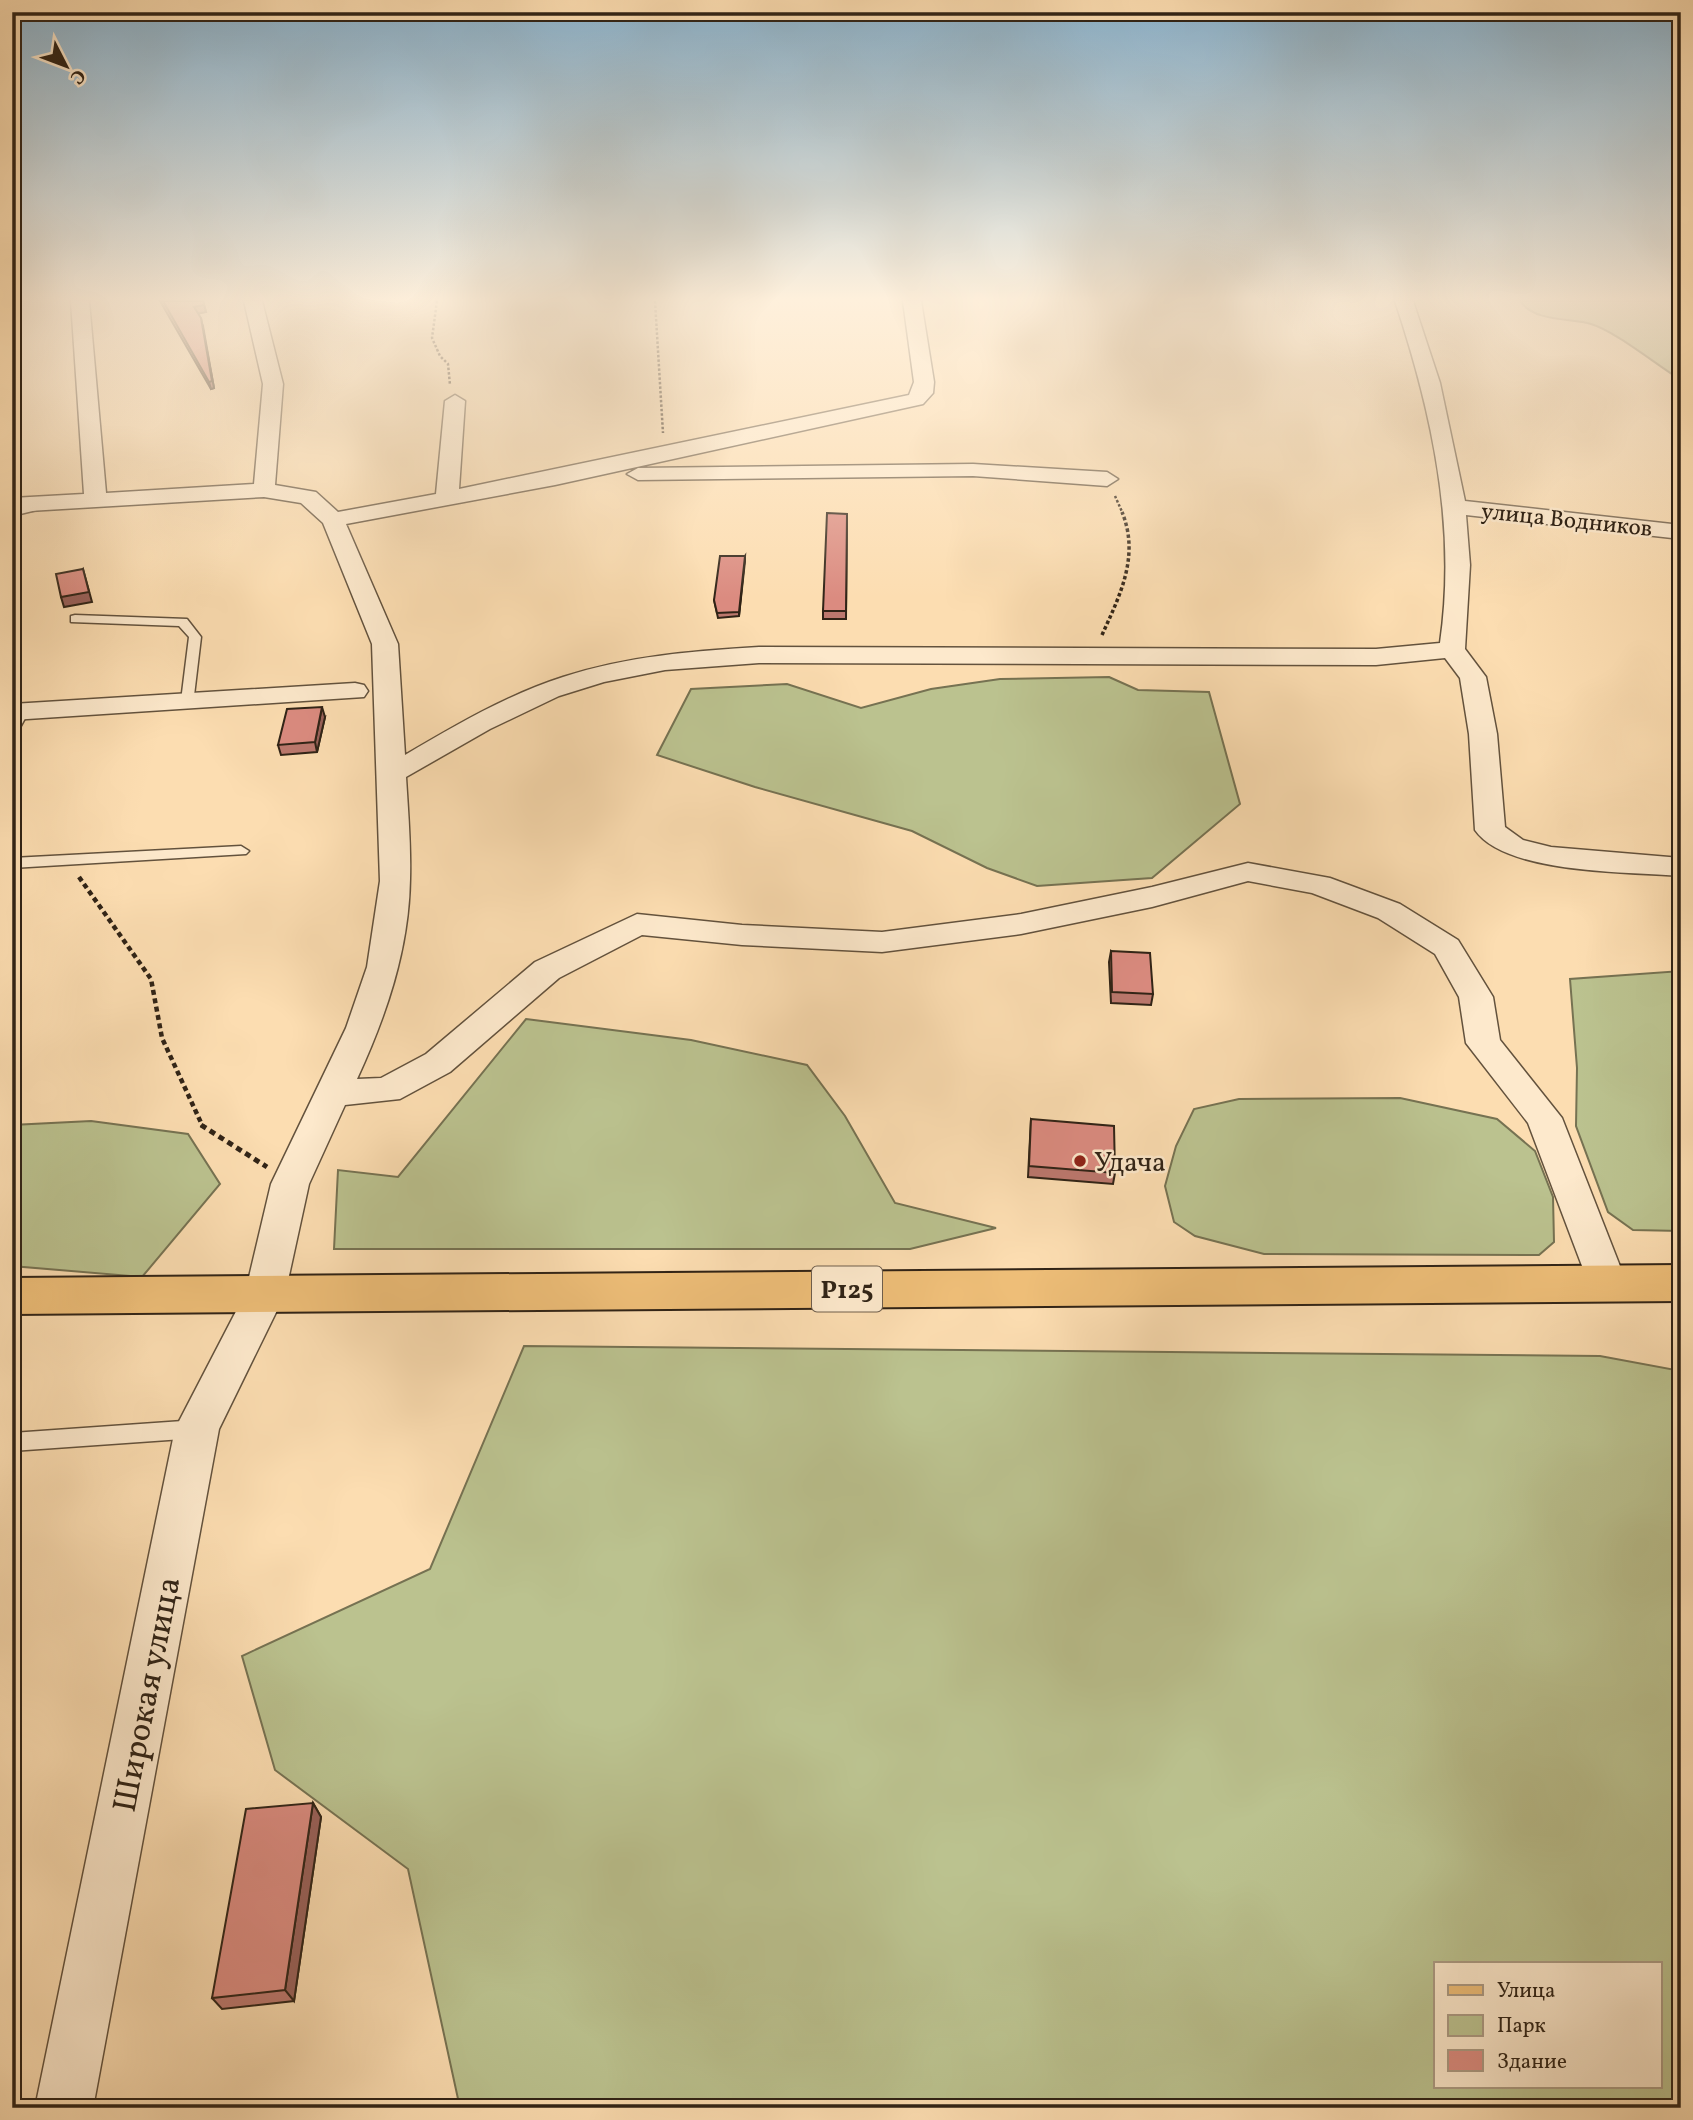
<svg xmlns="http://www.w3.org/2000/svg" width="1693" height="2120" viewBox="0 0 1693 2120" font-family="Vollkorn,serif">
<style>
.green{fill:#bbc28f;stroke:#767252;stroke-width:2;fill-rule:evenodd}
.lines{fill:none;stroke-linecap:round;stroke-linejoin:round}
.service-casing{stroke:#63523d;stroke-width:3}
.minor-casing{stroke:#63523d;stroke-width:3}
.primary-casing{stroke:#302316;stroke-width:4}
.path-far3{stroke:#302316;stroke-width:2.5;stroke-dasharray:2.5 2;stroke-linecap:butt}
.path-far2{stroke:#302316;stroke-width:3.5;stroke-dasharray:3.5 2.5;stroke-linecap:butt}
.path-far1{stroke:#302316;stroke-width:4.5;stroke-dasharray:5 3.5;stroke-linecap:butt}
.path{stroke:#302316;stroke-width:5;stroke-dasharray:6 4.5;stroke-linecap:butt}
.service{fill:#fde9cc;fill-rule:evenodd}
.minor{fill:#fde9cc;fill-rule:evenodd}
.primary{fill:#eebe78;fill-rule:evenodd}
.wall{fill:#bc786e;stroke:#302316;stroke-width:2}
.shaded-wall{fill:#99615a;stroke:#302316;stroke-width:2}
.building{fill:#db8b80;stroke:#302316;stroke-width:2}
.poi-dot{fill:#8f2418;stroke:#fde9cc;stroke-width:2.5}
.labels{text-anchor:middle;stroke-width:5;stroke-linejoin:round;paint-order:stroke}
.far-street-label{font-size:23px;fill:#302316;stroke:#fde9cc}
.shield{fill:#fde9cc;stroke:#6e5e4d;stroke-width:2}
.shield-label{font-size:26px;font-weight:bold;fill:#302316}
.poi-label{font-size:28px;fill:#302316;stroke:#fde9cc;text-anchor:start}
.near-street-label{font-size:33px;fill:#302316;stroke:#fde9cc}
</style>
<rect width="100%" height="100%" fill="#fcddb1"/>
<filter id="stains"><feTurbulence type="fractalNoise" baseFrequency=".00286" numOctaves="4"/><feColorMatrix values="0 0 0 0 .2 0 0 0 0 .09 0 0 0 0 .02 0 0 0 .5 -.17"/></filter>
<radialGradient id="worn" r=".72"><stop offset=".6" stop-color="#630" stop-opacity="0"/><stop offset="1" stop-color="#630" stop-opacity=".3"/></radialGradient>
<!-- green -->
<path class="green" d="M1520 301H1681V380C1658 366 1615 331 1591 324 1570 318 1534 322 1520 301Z
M1109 677 1138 690 1209 692 1240 804 1152 878 1037 886 987 868 912 831 755 787 657 755 691 689 787 684 861 708 931 689 1000 679Z
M1681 971V1231L1633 1230 1608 1212 1576 1126 1577 1068 1570 979Z
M526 1019 691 1040 807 1065 845 1116 895 1203 996 1228 910 1249H334L338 1170 398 1177Z
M1400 1098 1497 1119 1535 1151 1553 1197 1554 1242 1539 1255 1264 1254 1195 1236 1174 1222 1165 1186 1176 1146 1194 1109 1239 1099Z
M91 1121 188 1134 220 1184 142 1277 12 1266V1125Z
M524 1346 1600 1356 1681 1371V2108H460L408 1869 275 1770 242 1656 430 1569ZM1660 1964V2087H1436V1964Z"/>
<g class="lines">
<defs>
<path id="service" d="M41 503 45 504V508L12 516V510Z
M75 615 187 619 201 637 193 704H183L181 701 189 637 179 626 71 622V616Z
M22 707 29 711 17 733 12 734V717L17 708Z
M241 846 249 851 246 854 12 868V858Z
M197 1420 205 1422 208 1429 205 1436 197 1438 12 1451V1433Z"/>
<path id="minor" d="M71 301H89L106 493 254 484 263 384 244 301H262L283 384 275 485 316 492 338 512 436 494 445 401 455 395 465 401 459 489 909 395 914 382 903 301H921L934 382 933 393 923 404 555 485 346 524 398 644 405 755C456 725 507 695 563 677 627 656 693 651 759 647L1376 649 1440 643C1457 527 1432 412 1395 301H1413L1440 383 1465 501 1681 525V539L1466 515 1470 565 1465 649 1486 677 1497 734 1505 827 1523 840 1551 847 1681 858V876C1630 872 1505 874 1475 830L1469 734 1460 678 1445 658 1376 665 759 663 665 670 604 682 559 696 490 729 406 777C408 811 411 845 410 879 409 950 386 1016 357 1079L381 1078 426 1054 535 962 637 914 742 925 882 932 1021 914 1152 887 1248 863 1330 878 1400 904 1458 940 1493 997 1500 1040 1562 1118 1627 1284 1621 1295 1607 1300 1593 1295 1528 1123 1466 1043 1459 997 1435 954 1378 918 1312 893 1248 881 1152 907 1021 934 882 952 742 945 642 935 559 978 450 1072 400 1099 345 1105 309 1184 285 1294 219 1429 93 2108H35L175 1429 245 1294 271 1184 346 1028 367 967 380 881 372 644 323 523 301 503 264 497 12 512V498L84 494Z
M973 464 1107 472 1118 479 1107 486 973 476 638 480 627 474 638 468Z
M355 683 364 685 368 691 364 697 12 720V704Z"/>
<path id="primary" d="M1681 1265V1301L12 1314V1278Z"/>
</defs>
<!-- service casing -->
<use href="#service" class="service-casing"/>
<!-- minor casing -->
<use href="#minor" class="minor-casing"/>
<!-- primary casing -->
<use href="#primary" class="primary-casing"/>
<!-- path-far3 -->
<path class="path-far3" d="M437 301 432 338 440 356 448 364 450 385
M655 301 663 433
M1115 496 1123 514"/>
<!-- path-far2 -->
<path class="path-far2" d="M1102 635C1120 595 1140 556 1122 512"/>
<!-- path-far1 -->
<path class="path-far1" d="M79 877 151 979 162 1038 203 1127"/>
<!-- path -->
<path class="path" d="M201 1125 267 1167"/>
<!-- service -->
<use href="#service" class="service"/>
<!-- minor -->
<use href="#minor" class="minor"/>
<!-- primary -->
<use href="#primary" class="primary"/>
</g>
<!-- wall -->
<path class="wall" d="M160 301H203L206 312 198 313 203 326 214 388 211 389Z
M847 514 846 619H823V611Z
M745 556 739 616 718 618 714 600Z
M325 717 317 752 281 755 278 745Z
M1111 951 1153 994 1151 1005 1111 1003 1109 962Z
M1031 1119 1115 1173 1113 1184 1028 1177Z
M313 1803 321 1817 294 2001 222 2009 212 1998Z"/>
<!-- shaded-wall -->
<path class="shaded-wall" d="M15 301H17L13 396H12V356Z
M203 301 206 312 196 314 194 307Z
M201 318 214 388 211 389 209 382Z
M745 556V561L739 616V612Z
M83 569 92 602 64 607 61 597Z
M322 707 325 717 317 752 315 742Z
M313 1803 321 1817 294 2001 285 1990Z"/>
<!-- building -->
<path class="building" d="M12 301H15L12 356Z
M163 301H203L204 305 194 307 201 318 212 381 209 382Z
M827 513 847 514 846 611H823Z
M720 556H745L739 612 717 613 714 600Z
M83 569 89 592 61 597 56 574Z
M322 707 315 742 278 745 287 709Z
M1111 951 1150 953 1153 994 1112 992Z
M1031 1119 1114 1126 1115 1173 1029 1166Z
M313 1803 285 1990 212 1998 246 1809Z"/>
<!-- sky -->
<linearGradient id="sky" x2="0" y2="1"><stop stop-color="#8bb6d3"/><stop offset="0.5" stop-color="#fef0dc"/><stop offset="1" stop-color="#fef0dc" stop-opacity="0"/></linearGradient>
<rect width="1693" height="598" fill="url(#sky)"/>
<!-- markers -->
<circle class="poi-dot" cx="1080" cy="1161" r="7"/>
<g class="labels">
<!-- far-street labels -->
<g class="far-street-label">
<text transform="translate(1567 519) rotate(6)" y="8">улица Водников</text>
</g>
<!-- shield labels -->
<rect class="shield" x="812" y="1266.5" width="70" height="45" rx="5"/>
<g class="shield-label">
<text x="847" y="1298">Р125</text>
</g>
<!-- poi labels -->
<g class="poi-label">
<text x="1094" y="1171">Удача</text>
</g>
<!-- near-street labels -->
<g class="near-street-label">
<text transform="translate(145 1694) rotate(-79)" y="12">Широкая улица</text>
</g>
</g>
<!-- margin -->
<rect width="1693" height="2120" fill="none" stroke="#fcddb1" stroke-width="42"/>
<rect x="14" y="14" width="1665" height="2092" fill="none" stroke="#302316" stroke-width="3.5"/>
<rect x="21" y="21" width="1651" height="2078" fill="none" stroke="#302316" stroke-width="2"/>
<!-- legend -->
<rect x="1434" y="1962" width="228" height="126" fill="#fde9cc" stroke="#ab9a83" stroke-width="2"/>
<rect x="1448" y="1985" width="35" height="10" fill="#eebe78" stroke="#ab9a83" stroke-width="2"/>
<text x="1497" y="1997" font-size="21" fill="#302316">Улица</text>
<rect x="1448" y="2015" width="35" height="21" fill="#bbc28f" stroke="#ab9a83" stroke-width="2"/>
<text x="1497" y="2032" font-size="21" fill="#302316">Парк</text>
<rect x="1448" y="2050" width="35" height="21" fill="#db8b80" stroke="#ab9a83" stroke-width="2"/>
<text x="1497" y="2068" font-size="21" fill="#302316">Здание</text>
<!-- north arrow -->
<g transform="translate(66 66) rotate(132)" stroke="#fde9cc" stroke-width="5" paint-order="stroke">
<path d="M0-5L12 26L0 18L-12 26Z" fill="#302316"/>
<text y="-10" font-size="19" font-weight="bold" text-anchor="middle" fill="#302316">С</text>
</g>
<rect width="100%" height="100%" filter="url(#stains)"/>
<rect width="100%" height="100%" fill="url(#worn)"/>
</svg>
